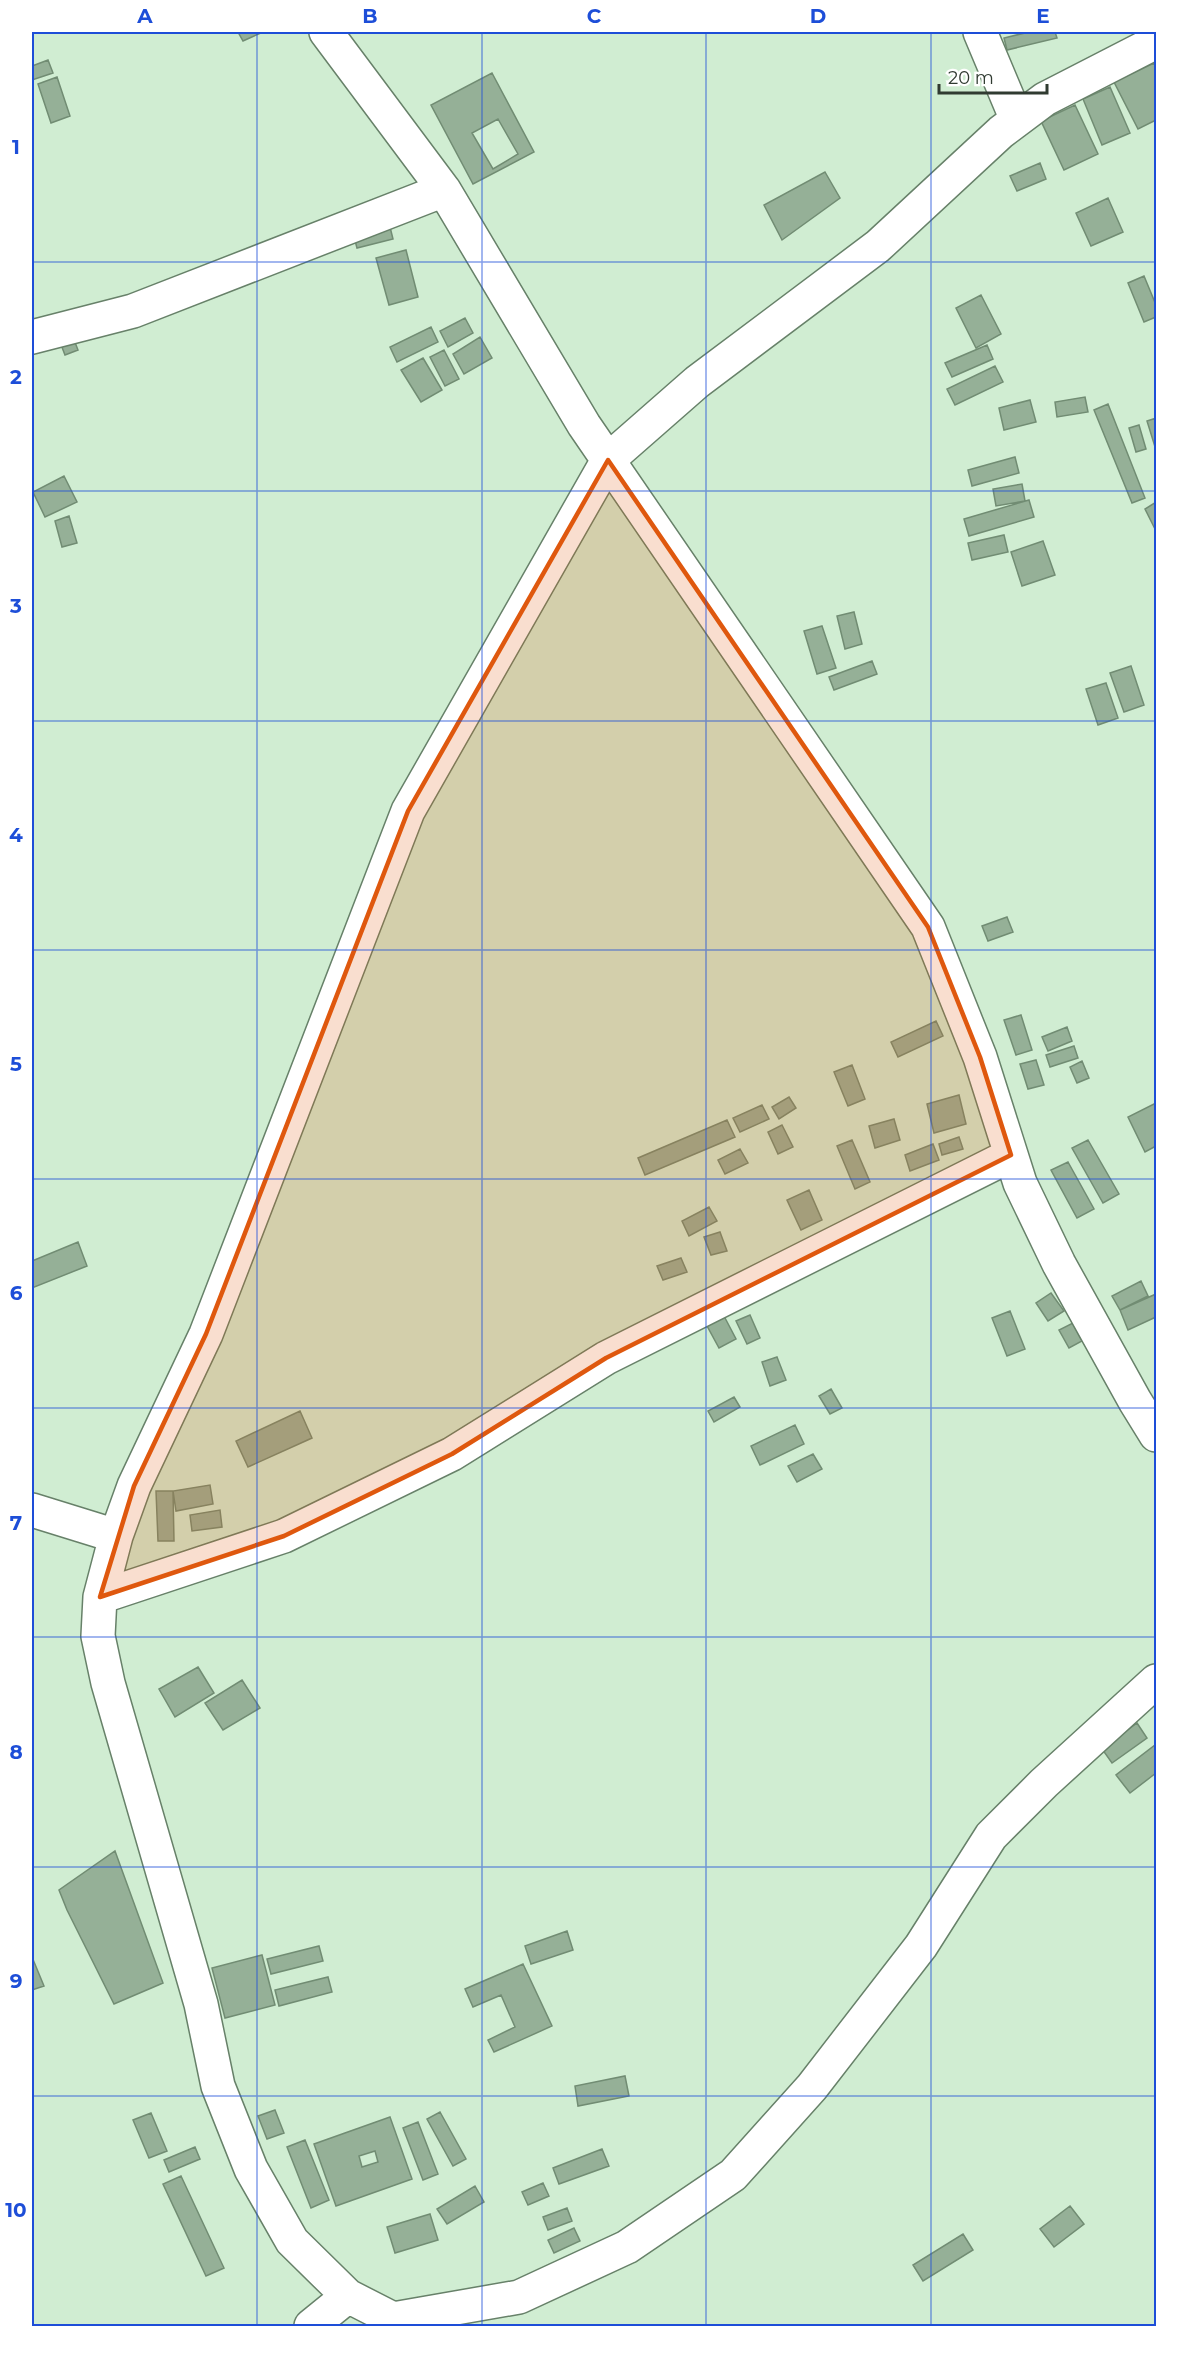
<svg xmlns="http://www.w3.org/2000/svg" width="1188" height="2358" viewBox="0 0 1188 2358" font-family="Montserrat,sans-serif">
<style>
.building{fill:#95b097;stroke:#718c73;stroke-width:1.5;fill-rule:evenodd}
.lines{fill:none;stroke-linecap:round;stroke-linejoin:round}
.minor-casing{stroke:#678169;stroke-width:36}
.minor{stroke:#fff;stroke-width:33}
.marked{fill:#df580e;fill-opacity:0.2;stroke:#df580e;stroke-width:4.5;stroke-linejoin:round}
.grid{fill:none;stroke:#1d4ed8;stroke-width:1.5;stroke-opacity:0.55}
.neatline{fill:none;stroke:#1d4ed8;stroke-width:2}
.grid-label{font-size:20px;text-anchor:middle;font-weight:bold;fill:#1d4ed8}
</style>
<rect width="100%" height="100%" fill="#d0edd2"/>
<!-- building -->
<path class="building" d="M238 32H263L243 41Z
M1029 32H1055L1057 38 1007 50 1004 38Z
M48 60 53 73 32 80V66Z
M1154 63 1156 68V120L1138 129 1114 82Z
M492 73 534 152 473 184 431 105ZM498 119 518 154 493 169 472 133Z
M57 77 70 116 51 123 38 84Z
M1110 87 1130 133 1102 145 1083 99Z
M1075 105 1098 154 1064 170 1041 121Z
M1040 163 1046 179 1017 191 1010 176Z
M825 172 840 198 782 240 764 205Z
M1108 198 1123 232 1091 246 1076 213Z
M389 223 393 239 357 248 353 233Z
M406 250 418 297 389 305 376 258Z
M1144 276 1156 305V317L1144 322 1128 283Z
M981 295 1001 334 976 348 956 308Z
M465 318 473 333 448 347 440 331Z
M431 327 438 342 397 362 390 347Z
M71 332 78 350 65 355 58 337Z
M480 337 492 358 464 374 453 354Z
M987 345 993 359 952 377 945 363Z
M444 350 459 379 445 386 430 357Z
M423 358 442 390 421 402 401 370Z
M995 366 1003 382 955 405 947 389Z
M1085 397 1088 412 1057 417 1055 402Z
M1030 400 1036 422 1004 430 999 408Z
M1108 404 1145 498 1132 503 1094 410Z
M1156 418V450L1147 421Z
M1139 425 1146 449 1136 452 1129 428Z
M1015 457 1019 473 972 486 968 470Z
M64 476 77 502 45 517 33 492Z
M1022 484 1025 501 996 506 993 489Z
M1029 500 1034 517 969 536 964 519Z
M1156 502V531L1145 509Z
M69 516 77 543 62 547 55 521Z
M1004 535 1008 552 972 560 968 543Z
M1043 541 1055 575 1022 586 1011 552Z
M854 612 862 644 845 649 837 616Z
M822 626 836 668 817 674 804 631Z
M872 661 877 674 834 690 829 677Z
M1131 666 1144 705 1124 712 1110 673Z
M1106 683 1118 718 1098 725 1086 689Z
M1007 917 1013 932 988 941 982 926Z
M1021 1015 1032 1050 1016 1055 1004 1020Z
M936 1021 943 1036 898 1057 891 1042Z
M1067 1027 1072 1041 1048 1051 1042 1037Z
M1074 1046 1078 1058 1050 1067 1046 1055Z
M1036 1060 1044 1085 1028 1089 1020 1064Z
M1082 1061 1089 1078 1077 1083 1070 1067Z
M852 1065 865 1099 848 1106 834 1072Z
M959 1095 966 1124 934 1133 927 1104Z
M789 1097 796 1108 779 1119 772 1107Z
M1156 1103V1146L1145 1152 1128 1117Z
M762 1105 769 1119 740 1132 733 1118Z
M894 1119 900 1140 875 1148 869 1126Z
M727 1120 735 1137 645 1175 638 1158Z
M782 1125 793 1147 778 1154 768 1132Z
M959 1137 963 1149 942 1155 939 1144Z
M852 1140 870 1182 855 1189 837 1146Z
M1088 1140 1119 1194 1103 1203 1072 1148Z
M933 1144 939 1160 910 1171 905 1155Z
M740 1149 748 1163 725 1174 718 1160Z
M1068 1162 1094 1209 1077 1218 1051 1170Z
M809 1190 822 1220 801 1230 787 1200Z
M709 1207 717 1221 689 1236 682 1221Z
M720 1232 727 1251 711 1255 704 1237Z
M78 1242 87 1266 32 1288V1261Z
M681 1258 687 1272 663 1280 657 1266Z
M1141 1281 1148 1296 1120 1310 1112 1296Z
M1051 1293 1064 1311 1048 1321 1036 1303Z
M1156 1294V1317L1128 1330 1120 1310Z
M1010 1311 1025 1349 1007 1356 992 1318Z
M750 1315 760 1338 747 1344 736 1321Z
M724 1316 736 1339 719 1348 706 1324Z
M1073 1323 1082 1341 1069 1348 1059 1330Z
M777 1357 786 1380 770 1386 762 1362Z
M831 1389 842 1408 830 1414 819 1396Z
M734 1397 740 1407 714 1422 708 1411Z
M300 1411 312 1438 248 1467 236 1441Z
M795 1425 804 1444 760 1465 751 1446Z
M813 1454 822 1469 797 1482 788 1466Z
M210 1485 213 1504 176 1511 173 1491Z
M156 1491H173L174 1541H158Z
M220 1510 222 1527 192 1531 190 1515Z
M198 1667 214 1693 175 1717 159 1689Z
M242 1680 260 1708 223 1730 205 1703Z
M1137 1723 1147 1738 1112 1763 1102 1749Z
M1155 1745 1156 1773 1130 1793 1116 1775Z
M115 1851 163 1983 114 2004 67 1910 59 1890Z
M567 1931 573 1950 531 1964 525 1946Z
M319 1946 323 1961 271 1974 267 1959Z
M262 1955 275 2005 225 2018 212 1968Z
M32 1957 44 1986 32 1990Z
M523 1964 552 2026 494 2052 488 2040 515 2027 501 1995 473 2007 465 1989Z
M328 1977 332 1992 279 2006 275 1990Z
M625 2076 629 2096 578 2106 575 2086Z
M275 2110 284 2133 267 2139 258 2116Z
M440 2112 466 2159 453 2166 427 2119Z
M151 2113 167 2151 149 2158 133 2120Z
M390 2117 412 2179 336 2206 314 2144ZM375 2151 378 2162 362 2167 359 2156Z
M418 2122 438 2174 423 2180 403 2128Z
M305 2140 329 2200 311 2208 287 2147Z
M195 2147 200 2159 169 2172 164 2160Z
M602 2149 609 2166 559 2184 553 2168Z
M181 2176 224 2268 206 2276 163 2184Z
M543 2183 549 2196 528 2205 522 2192Z
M475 2186 484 2202 447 2224 437 2209Z
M1070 2206 1084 2224 1054 2247 1040 2229Z
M567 2208 572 2221 548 2230 543 2217Z
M430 2214 438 2240 395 2253 387 2227Z
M574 2228 580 2241 554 2253 548 2240Z
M963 2234 973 2250 923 2281 913 2265Z"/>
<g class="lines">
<defs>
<path id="minor" d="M326 32 444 190 584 425 928 927 980 1057 1020 1183 1059 1264 1135 1401 1156 1435
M980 32 1017 120
M32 337 133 311 444 190
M32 1510 116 1536
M100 1597 284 1536 452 1454 606 1358 1011 1155
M393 2319 519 2297 627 2247 733 2175 812 2087 921 1946 991 1836 1044 1783 1156 1681
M311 2326 348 2296
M402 2326 393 2319 348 2296 292 2241 251 2169 218 2086 201 2004 108 1683 98 1636 100 1597 116 1536 134 1486 206 1334 408 811 608 460 697 382 878 246 1001 132 1045 99 1156 42"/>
</defs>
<!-- minor casing -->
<use href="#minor" class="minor-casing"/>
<!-- minor -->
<use href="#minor" class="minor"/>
</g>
<!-- marked area -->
<path class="marked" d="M608 460 928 927 980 1057 1011 1155 606 1358 452 1454 284 1536 100 1597 134 1486 206 1334 408 811Z"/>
<!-- grid -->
<path class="grid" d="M257 32V2326M482 32V2326M706 32V2326M931 32V2326M32 262H1156M32 491H1156M32 721H1156M32 950H1156M32 1179H1156M32 1408H1156M32 1637H1156M32 1867H1156M32 2096H1156"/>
<!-- border -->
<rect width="1188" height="2358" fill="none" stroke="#ffffff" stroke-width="66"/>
<!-- scale -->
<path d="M939 84v9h108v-9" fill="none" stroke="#303b31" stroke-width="3"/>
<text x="948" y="84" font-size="18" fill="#303b31" stroke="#ffffff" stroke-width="4.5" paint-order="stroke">20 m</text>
<rect x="33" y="33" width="1122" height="2292" class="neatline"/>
<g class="grid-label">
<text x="145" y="23">A</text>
<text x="370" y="23">B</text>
<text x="594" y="23">C</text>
<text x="818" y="23">D</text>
<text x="1043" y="23">E</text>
<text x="16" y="154">1</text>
<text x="16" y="384">2</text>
<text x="16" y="613">3</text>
<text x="16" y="842">4</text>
<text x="16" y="1071">5</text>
<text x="16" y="1300">6</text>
<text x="16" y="1530">7</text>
<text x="16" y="1759">8</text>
<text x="16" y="1988">9</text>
<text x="16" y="2217">10</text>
</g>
</svg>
